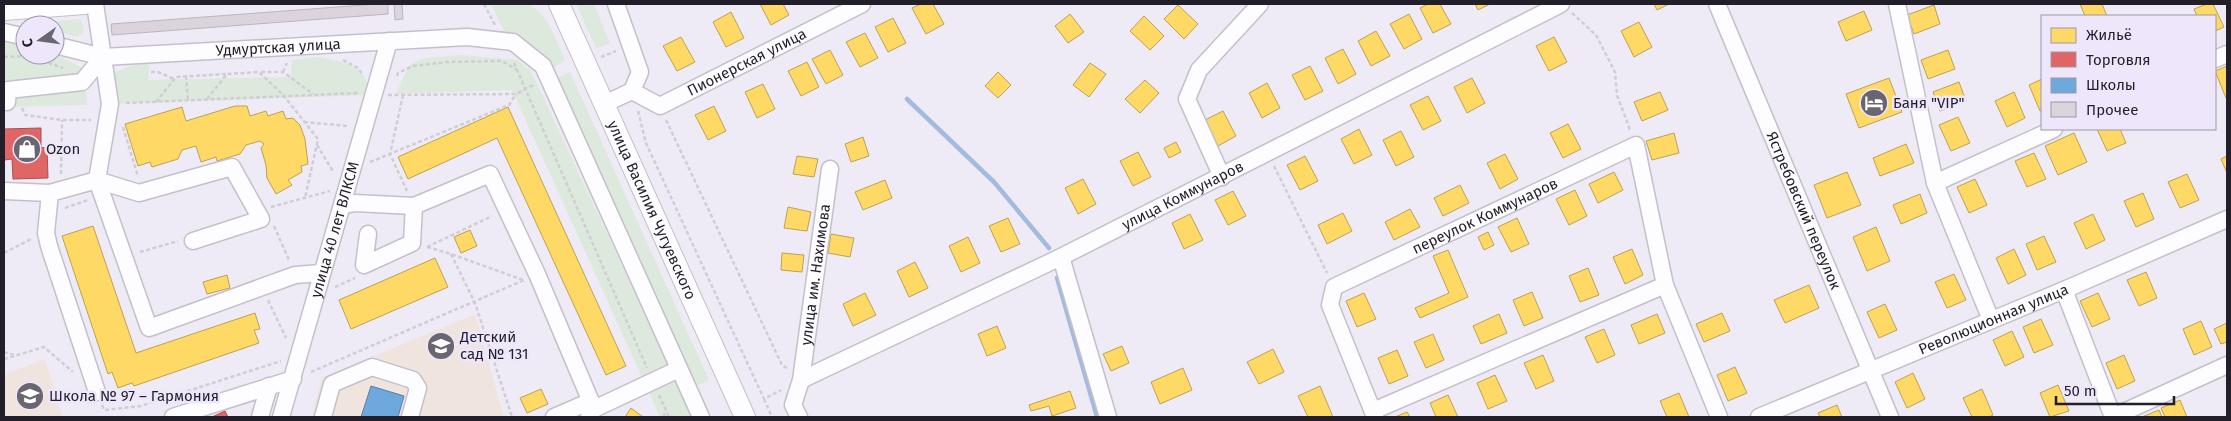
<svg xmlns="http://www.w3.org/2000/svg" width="2231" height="421" viewBox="0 0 2231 421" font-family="'Fira Sans',sans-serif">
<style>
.education{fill:#f0e4df}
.green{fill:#dce9dc}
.homes{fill:#ffd966;stroke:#bda154}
.shops{fill:#e06666;stroke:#a75054}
.schools{fill:#6fa8dc;stroke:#587fa7}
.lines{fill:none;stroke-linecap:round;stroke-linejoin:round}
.stream{stroke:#a2bbdf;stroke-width:4.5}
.building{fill:#dcd4dc;stroke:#bcb5bc}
.minor-casing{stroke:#c4c0cb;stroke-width:19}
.major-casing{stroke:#c4c0cb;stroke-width:22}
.path{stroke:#d0ced3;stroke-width:2.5;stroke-dasharray:4 2.5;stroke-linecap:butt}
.minor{stroke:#fdfcfe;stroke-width:16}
.major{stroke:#fdfcfe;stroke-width:20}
.labels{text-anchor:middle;stroke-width:5;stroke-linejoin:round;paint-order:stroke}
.street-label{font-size:15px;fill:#221e2a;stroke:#eee7fb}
.poi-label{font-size:15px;fill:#221e2a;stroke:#eee7fb;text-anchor:start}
</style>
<rect width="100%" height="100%" fill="#efebf6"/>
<!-- education -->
<path class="education" d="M475 314 504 417H311L322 378Z
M45 359 63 417H4V374Z"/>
<!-- green -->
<path class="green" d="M491 4H528C548 12 556 41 565 60L551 70C538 52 527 35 504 31Z
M576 4H594L610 44 596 48Z
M80 19 84 26 83 33 77 37 55 30V25L34 23Z
M4 38 25 44V55L55 54 86 70 87 105 4 107Z
M461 55 518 60 531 71 693 417H660L512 90 396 94 409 65 424 58Z
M318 57C333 60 353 62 363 75 367 80 368 89 370 95L108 104 113 73 130 66 150 63 148 80 290 77 292 60Z
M570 72 709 380 692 388 554 79Z"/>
<!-- homes -->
<path class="homes" d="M760 4H783L789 15 771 25Z
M921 4H933L944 24 926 34 912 8Z
M1428 4H1440L1451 24 1433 33 1420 8Z
M1475 4H1490L1478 10Z
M1654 4H1669L1657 10Z
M2080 4H2102L2107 16H2085Z
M2207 4H2213L2224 27 2215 31V16H2197L2194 9Z
M1178 5 1198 24 1184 39 1164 19Z
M1934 5 1940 24 1914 34 1907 15Z
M1864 11 1872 30 1846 41 1838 22Z
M731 12 744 38 726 47 713 22Z
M1070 14 1084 32 1068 43 1055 26Z
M1409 14 1422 39 1404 49 1390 24Z
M1144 16 1164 36 1150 50 1130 31Z
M893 18 906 43 888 52 875 27Z
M1639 22 1652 47 1634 57 1621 31Z
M1376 31 1390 56 1371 66 1358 41Z
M865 33 878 58 860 67 846 42Z
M681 37 695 62 677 71 663 46Z
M1554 37 1567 62 1549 71 1536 46Z
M1343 49 1356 74 1338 84 1325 58Z
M830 50 843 75 826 84 812 59Z
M1948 50 1955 69 1928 79 1921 60Z
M807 62 819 87 801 96 788 71Z
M1090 63 1106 74 1089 97 1073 85Z
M1310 66 1323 91 1305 100 1292 75Z
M2227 66V97L2226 98 2215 71Z
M998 72 1011 85 998 98 985 86Z
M1472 78 1485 103 1467 113 1454 87Z
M1889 78 1902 112 1859 128 1846 94Z
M2042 79V110L2040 111 2029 85Z
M1145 80 1159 93 1140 113 1125 99Z
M1959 82 1966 101 1940 111 1933 92Z
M1267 83 1280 108 1262 118 1249 93Z
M763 84 775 109 757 118 745 92Z
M1660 92 1668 110 1642 121 1634 102Z
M2014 92 2025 118 2007 127 1995 101Z
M1428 96 1441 121 1423 130 1410 105Z
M235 106H247L250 116 266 111 268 116 283 111 286 119 293 118 300 125 305 139 308 164 301 166 302 172 288 180 292 185 276 194 267 178 266 165 261 148 264 144 260 141 246 145 240 154 217 161 216 157 201 162 196 146 182 150 178 159 152 167 150 162 138 166 125 124 182 107 186 121Z
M714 106 726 131 708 140 695 115Z
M508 107 626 366 606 375 497 138 408 179 398 157Z
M1223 111 1236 136 1218 146 1205 120Z
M1958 117 1970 143 1951 151 1939 125Z
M1568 124 1581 149 1563 158 1550 133Z
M1359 129 1372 155 1354 164 1341 139Z
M2097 129H2120L2126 143 2107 151Z
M1401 131 1414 157 1396 166 1383 140Z
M1674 133 1679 153 1652 160 1646 141Z
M2074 133 2087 162 2058 175 2045 146Z
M863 137 869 156 851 162 845 144Z
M1176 142 1181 152 1169 158 1164 148Z
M1906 144 1914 163 1880 176 1873 158Z
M1138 152 1151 177 1133 186 1120 161Z
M2034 153 2046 179 2027 187 2015 161Z
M1505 154 1518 179 1500 189 1487 163Z
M797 156 818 159 814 177 793 174Z
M1305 156 1318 181 1300 190 1287 165Z
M2227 156V173L2221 159Z
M1614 172 1623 190 1598 203 1589 184Z
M1847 172 1861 205 1827 218 1814 185Z
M2187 174 2199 200 2180 208 2168 182Z
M1083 179 1096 204 1078 214 1065 188Z
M1975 179 1987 205 1969 213 1957 187Z
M885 180 892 198 863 210 855 192Z
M1460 185 1469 203 1443 216 1434 198Z
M1575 190 1587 216 1569 225 1556 199Z
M1233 191 1246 216 1228 225 1215 200Z
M2143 193 2154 219 2136 227 2124 201Z
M1920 194 1927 213 1901 224 1893 205Z
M788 207 811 212 807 231 784 228Z
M1410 209 1420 227 1394 240 1385 222Z
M1343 213 1352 231 1327 244 1318 225Z
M1190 214 1203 240 1184 249 1172 223Z
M2093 214 2105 240 2086 249 2074 223Z
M1008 218 1020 244 1001 252 989 226Z
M1517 218 1529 244 1511 252 1498 227Z
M93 226 136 353 255 313 260 329 254 330 259 343 134 386 132 383 118 388 112 372 108 374 62 236Z
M1876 227 1890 261 1867 271 1853 237Z
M470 230 477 246 461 253 454 237Z
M1488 232 1494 245 1484 250 1478 237Z
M831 234 854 238 850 257 828 253Z
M2044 236 2056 262 2037 270 2026 244Z
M968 237 980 263 961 272 949 246Z
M1632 249 1643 275 1625 284 1613 257Z
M2014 249 2026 275 2008 284 1996 258Z
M1448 250 1468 297 1420 318 1415 308 1449 293 1433 256Z
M782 253 804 255 802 272 781 270Z
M435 258 448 287 351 329 339 300Z
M915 262 928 288 909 297 897 271Z
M1588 268 1599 295 1580 302 1569 276Z
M2146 272 2157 298 2139 306 2127 280Z
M1954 274 1966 300 1947 308 1935 282Z
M227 275 230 288 207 294 203 282Z
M1809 285 1819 308 1785 323 1774 300Z
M1532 292 1543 318 1524 326 1513 300Z
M865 293 876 315 853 326 843 304Z
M1364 293 1376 319 1357 327 1346 301Z
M2098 293 2110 319 2092 327 2080 301Z
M1885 304 1897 330 1879 338 1867 312Z
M1722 313 1730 331 1704 342 1696 324Z
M1499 314 1507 333 1481 344 1473 326Z
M1657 314 1665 333 1639 344 1631 325Z
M2041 319 2053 345 2034 353 2023 327Z
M2201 321 2212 347 2194 355 2183 329Z
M2227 323V342L2221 344 2214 329Z
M997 326 1006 348 987 356 978 334Z
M1604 329 1615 355 1597 363 1585 337Z
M2012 331 2024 357 2005 366 1993 340Z
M1433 334 1444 360 1426 368 1414 342Z
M1122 346 1129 363 1111 371 1103 354Z
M1273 349 1284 372 1259 384 1247 362Z
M1397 350 1408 376 1389 384 1378 358Z
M1543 355 1554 381 1536 389 1524 363Z
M2124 355 2135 381 2117 389 2106 363Z
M1735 367 1747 393 1728 401 1717 375Z
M1183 368 1192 390 1160 404 1151 382Z
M1913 373 1925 399 1907 408 1895 382Z
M1495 375 1507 401 1488 409 1477 383Z
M2058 385 2069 411 2050 417 2040 393Z
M1320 386 1333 417H1308L1298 396Z
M541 389 548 404 527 413 520 398Z
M1982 389 1993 415 1989 417H1972L1963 398Z
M1070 391 1076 408 1052 416 1049 406 1031 411 1029 405Z
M1679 393 1689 417H1667L1660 401Z
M1448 395 1458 417H1436L1430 403Z
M2180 400 2187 417H2165L2161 408Z
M1837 405 1842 417H1820L1818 413Z
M631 408 643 417H625Z
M2159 410 2162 417H2142Z
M1407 412 1410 417H1395Z"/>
<!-- shops -->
<path class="shops" d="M41 128V148L47 147 48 178 13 179 12 159 4 160V129Z
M225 411 228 417H212Z"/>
<!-- schools -->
<path class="schools" d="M371 386 404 396 398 417H361Z"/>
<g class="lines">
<!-- stream -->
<path class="stream" d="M907 99 994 182 1049 248
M1057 278 1097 417"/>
</g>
<!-- building -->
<path class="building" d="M377 4H388V14L112 35 111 24Z
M394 4H402L403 19 395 20Z"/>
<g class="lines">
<defs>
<g id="minor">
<path d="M95 4 110 104 97 180 149 328 295 275 321 273"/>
<path id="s1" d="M1717 4 1890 417"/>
<path d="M1897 4 1935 183 1991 320"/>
<path d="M4 32 25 37"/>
<path id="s2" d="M55 45 103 57 467 37 513 42 543 66 701 417"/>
<path d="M2215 59 2227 54"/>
<path id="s3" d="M632 91 660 106 862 4"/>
<path d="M7 102 8 90 82 82 103 57"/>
<path d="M604 104 632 91 640 72 616 4"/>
<path d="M1222 177 1187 99 1199 70 1260 4"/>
<path d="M1935 183 2054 129"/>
<path d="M4 191 50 193"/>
<path d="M342 205 355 203 414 206 490 174 537 274 594 409"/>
<path d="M368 234 364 265 412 243 414 206"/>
<path d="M1061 257 1108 417"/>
<path d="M2064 290 2113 417"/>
<path id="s4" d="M801 380 1061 257 1561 4"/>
<path d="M97 392 49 246 46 233 50 193 97 180 139 193 232 167 261 219 193 241"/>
<path d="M1373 411 1665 285"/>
<path d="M173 417 293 379"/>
<path d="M260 417 269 386"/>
<path id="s5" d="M281 417 389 41"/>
<path d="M323 417 332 384 372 367 413 380 418 388 410 417"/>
<path d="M554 417 591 401"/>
<path d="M589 417 594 409 679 369"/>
<path id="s6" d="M799 417 793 405 801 380 830 169"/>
<path id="s7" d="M1375 417 1330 305 1334 287 1636 145 1665 285 1719 417"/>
<path id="s8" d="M1759 417 2064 290 2227 219"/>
<path d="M2113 417 2227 365"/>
</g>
<g id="major">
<path id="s9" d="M559 4 745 417"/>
<path d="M4 10 85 4"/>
</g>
</defs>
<!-- minor casing -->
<use href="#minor" class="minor-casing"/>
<!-- major casing -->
<use href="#major" class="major-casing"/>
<!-- path -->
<path class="path" d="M484 4 495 25
M1572 13 1596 35 1615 72 1617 95 1630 130
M4 57 29 56 63 68
M601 57 616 51
M343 60 358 68 362 74
M514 63 647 368
M151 72H158L174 79
M261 72H283L313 94
M283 72 287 63
M186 76 188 100
M397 76 398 73 413 66 448 62 502 61 517 70
M388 95 516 94 535 84
M403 95 390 154 407 191
M207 99 227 74 259 72 284 96 318 139 305 198
M156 102 176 77 227 74
M126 103 358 93
M22 108 25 115 62 120H91
M638 111 646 143 764 399 781 390
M666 120 782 365 787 368
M304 122 348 126
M123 127 138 177
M317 145 334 173
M370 162 509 105 516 94
M1274 166 1327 273
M61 174 62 120
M271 207 330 191
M65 208 88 200
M274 226 289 260
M427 247 492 216
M427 247 451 254 523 280
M140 252 178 241
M4 253 31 239
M451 254 475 303 512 417
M335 287 355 278
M268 300 286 338
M4 352 14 355
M4 359 44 347 73 372
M311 372 524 280
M659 395 669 417
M764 399 772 417
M102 405 104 410 141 406 281 361
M663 417 666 411"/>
<!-- minor -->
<use href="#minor" class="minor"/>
<!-- major -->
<use href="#major" class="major"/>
</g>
<!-- icons -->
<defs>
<symbol id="hotel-disc" viewBox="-11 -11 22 22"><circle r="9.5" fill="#6a6671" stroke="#eee7fb"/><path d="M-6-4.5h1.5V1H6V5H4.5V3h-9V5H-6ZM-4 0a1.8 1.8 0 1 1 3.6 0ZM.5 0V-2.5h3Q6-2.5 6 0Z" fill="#fff"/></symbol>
<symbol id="shop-disc" viewBox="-11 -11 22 22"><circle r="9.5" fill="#6a6671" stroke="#eee7fb"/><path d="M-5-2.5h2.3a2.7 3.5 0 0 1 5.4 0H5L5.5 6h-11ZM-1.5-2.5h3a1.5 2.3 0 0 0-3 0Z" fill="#fff"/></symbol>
<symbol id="school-disc" viewBox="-11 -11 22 22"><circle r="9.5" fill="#6a6671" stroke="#eee7fb"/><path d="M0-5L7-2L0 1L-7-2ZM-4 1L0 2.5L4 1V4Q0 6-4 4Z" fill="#fff"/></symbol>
</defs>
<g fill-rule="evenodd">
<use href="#hotel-disc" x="1858" y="87" width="32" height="32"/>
<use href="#shop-disc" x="11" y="133" width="32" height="32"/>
<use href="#school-disc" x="425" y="330" width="32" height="32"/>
<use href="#school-disc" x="14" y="380" width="32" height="32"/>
</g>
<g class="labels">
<!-- street labels -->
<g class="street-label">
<text dy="5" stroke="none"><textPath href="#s2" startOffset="225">Удмуртская улица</textPath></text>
<text dy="5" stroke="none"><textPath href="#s3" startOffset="129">Пионерская улица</textPath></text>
<text dy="5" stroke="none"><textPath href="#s4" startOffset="424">улица Коммунаров</textPath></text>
<text dy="5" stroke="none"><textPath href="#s9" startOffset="226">улица Василия Чугуевского</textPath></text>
<text dy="5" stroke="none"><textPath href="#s1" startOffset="224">Ястребовский переулок</textPath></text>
<text dy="5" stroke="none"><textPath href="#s7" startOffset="306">переулок Коммунаров</textPath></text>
<text dy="5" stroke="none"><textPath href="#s5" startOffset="195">улица 40 лет ВЛКСМ</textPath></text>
<text dy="5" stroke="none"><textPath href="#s6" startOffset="146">улица им. Нахимова</textPath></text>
<text dy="5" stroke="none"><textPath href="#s8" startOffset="254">Революционная улица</textPath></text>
</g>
<!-- poi labels -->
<g class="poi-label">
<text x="1893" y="108">Баня "VIP"</text>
<text x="46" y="154">Ozon</text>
<text x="460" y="342">Детский<tspan x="460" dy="17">сад № 131</tspan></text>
<text x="49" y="401">Школа № 97 – Гармония</text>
</g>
</g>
<!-- border -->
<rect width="2231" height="421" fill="none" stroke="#221e2a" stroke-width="10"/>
<!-- legend -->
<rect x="2041" y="15" width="175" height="115" fill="#eee7fb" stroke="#9c97a7"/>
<rect x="2051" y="28" width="25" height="15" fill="#ffd966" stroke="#9c97a7"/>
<text x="2086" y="40" font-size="15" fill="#221e2a">Жильё</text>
<rect x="2051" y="52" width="25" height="15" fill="#e06666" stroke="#9c97a7"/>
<text x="2086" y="65" font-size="15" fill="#221e2a">Торговля</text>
<rect x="2051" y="78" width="25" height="15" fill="#6fa8dc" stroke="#9c97a7"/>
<text x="2086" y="90" font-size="15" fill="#221e2a">Школы</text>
<rect x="2051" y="102" width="25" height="15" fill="#dcd4dc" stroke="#9c97a7"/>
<text x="2086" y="115" font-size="15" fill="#221e2a">Прочее</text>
<!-- north arrow -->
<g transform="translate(40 40) rotate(256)"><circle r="24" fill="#eee7fb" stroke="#9c97a7"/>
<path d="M0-4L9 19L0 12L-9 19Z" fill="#6a6671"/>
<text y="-8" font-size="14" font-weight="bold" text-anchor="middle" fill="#221e2a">С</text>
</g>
<!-- scale -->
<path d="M2056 396v8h118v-8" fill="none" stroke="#221e2a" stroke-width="2.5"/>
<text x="2064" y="396" font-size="15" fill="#221e2a" stroke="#eee7fb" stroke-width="4" paint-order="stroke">50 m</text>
</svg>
